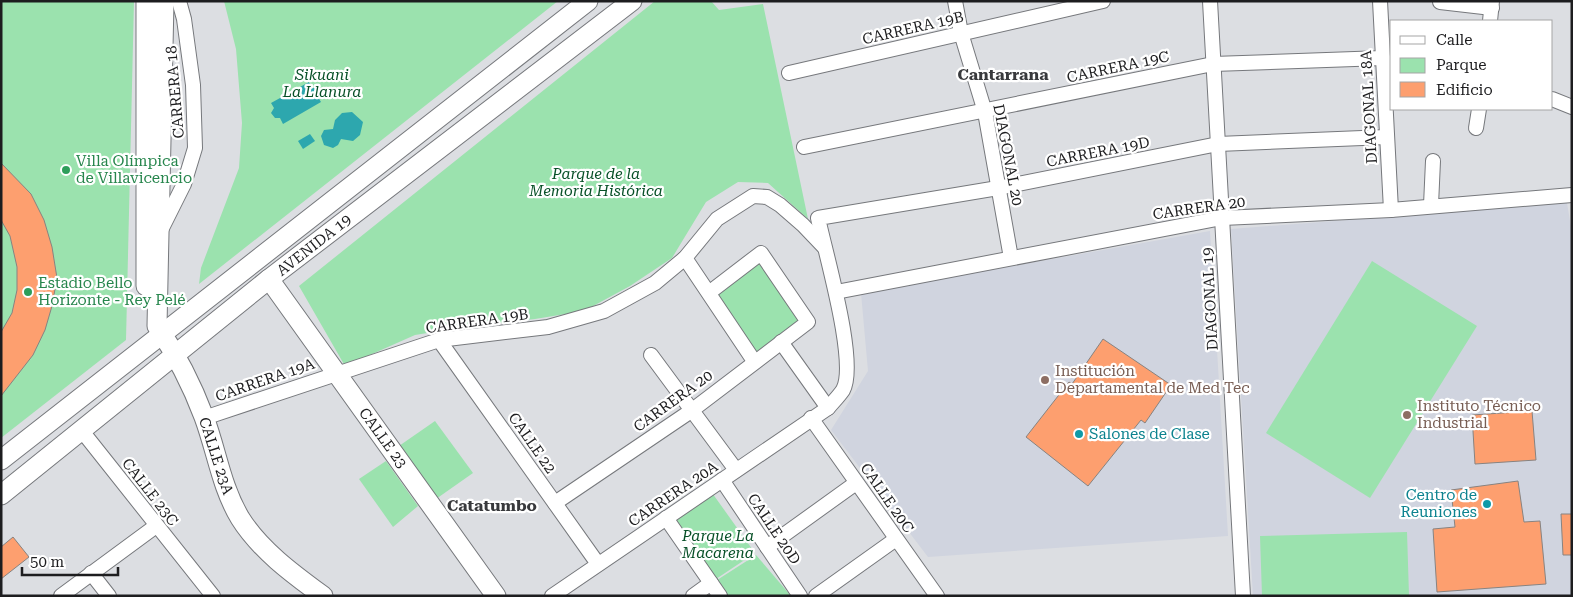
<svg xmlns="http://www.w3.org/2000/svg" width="1573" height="597" font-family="'Roboto Serif',serif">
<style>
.built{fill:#d0d4df}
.green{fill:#9be2ae}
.water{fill:#2da7ae}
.building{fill:#fd9f6f;stroke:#878381}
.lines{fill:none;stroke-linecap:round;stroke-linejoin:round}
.street-casing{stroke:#76787c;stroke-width:16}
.secondary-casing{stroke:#76787c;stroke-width:21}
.street{stroke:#fff;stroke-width:14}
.secondary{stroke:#fff;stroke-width:19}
.leisure-dot{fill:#2e9e5b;stroke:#fff;stroke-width:2}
.education-dot{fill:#8d6e63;stroke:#fff;stroke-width:2}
.culture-dot{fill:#0f9aa8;stroke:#fff;stroke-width:2}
.labels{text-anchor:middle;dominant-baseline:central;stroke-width:4.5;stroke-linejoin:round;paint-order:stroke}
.street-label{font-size:15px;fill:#1d1d1f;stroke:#fff}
.park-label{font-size:15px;font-style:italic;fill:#075027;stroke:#fff}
.leisure-label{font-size:15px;fill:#27864d;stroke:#fff;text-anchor:start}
.education-label{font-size:15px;fill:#785e54;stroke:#fff;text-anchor:start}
.culture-label{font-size:15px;fill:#0d838f;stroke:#fff;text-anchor:start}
.neighbourhood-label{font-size:16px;font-weight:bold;fill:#38393c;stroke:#fff}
</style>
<rect width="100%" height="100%" fill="#dcdee2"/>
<g class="built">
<polygon points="1567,203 1572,233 1572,596 1253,596 1231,229"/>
<polygon points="1210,231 1228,536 928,557 831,430 868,371 861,293"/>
</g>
<g class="green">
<polygon points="1,1 134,1 126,340 1,438"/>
<polygon points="224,1 558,1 199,284 201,268 239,168 242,123 236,49"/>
<polygon points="655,1 711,1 719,10 763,4 808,219 768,183 738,182 706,202 672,258 630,286 584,311 535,319 471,326 415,335 345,366 299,286"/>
<polygon points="762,256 804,321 754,356 716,296"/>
<polygon points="1372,261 1477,326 1370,498 1266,433"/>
<polygon points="435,421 473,473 436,499 399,446"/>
<polygon points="386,461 418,506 393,527 359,479"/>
<polygon points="710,490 755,553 713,581 669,519"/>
<polygon points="1407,532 1409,596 1262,596 1260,536"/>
<polygon points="756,555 791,596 724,596 714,582"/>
</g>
<g class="water">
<polygon points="309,82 312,88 317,88 320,93 318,97 321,102 283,124 280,118 275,118 271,113 274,108 271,103"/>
<polygon points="352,112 363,122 360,135 353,141 341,139 338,145 333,148 324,145 321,136 324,130 333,129 335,120 342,113"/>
<polygon points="310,134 315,141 303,149 298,141"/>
</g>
<g class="building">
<polygon points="1,163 31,194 44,220 52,247 57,278 52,306 45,330 33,355 1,396 1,332 12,313 17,290 17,267 10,236 1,220"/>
<polygon points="1103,339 1171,385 1145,423 1141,420 1088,486 1026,437 1069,382 1072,384"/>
<polygon points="1532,411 1536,460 1475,464 1472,415"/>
<polygon points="1518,481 1524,522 1540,521 1546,584 1437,592 1433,529 1455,527 1451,490"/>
<polygon points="1561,514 1572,514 1572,555 1563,555"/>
<polygon points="13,537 29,557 1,579 1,547"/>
</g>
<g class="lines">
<g class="street-casing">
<g id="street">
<polyline points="955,1 961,33 985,112 1011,258"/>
<polyline points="1210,1 1243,596"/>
<polyline points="1380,1 1391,210"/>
<polyline points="1440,2 1492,8"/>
<polyline points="1490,21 1492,1"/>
<polyline points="789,73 1103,1"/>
<polyline points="1552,99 1572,107"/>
<polyline points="1476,128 1479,109"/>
<polyline points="804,147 1213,64 1383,58"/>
<polyline points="1431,205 1433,161"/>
<polyline points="161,230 184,184 195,148 193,85 184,19 179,1"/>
<polyline points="685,258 754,361"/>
<polyline points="836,292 1222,218 1391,210 1572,195"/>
<polyline points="439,340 598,564"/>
<polyline points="781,342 828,408"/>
<polyline points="651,355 736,470"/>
<polyline points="204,418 439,340 548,327 604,311 655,283 685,258 717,219 753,196 767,197 780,205 803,225 824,247"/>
<polyline points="811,418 937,596"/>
<polyline points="82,431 213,596"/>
<polyline points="722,480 800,596"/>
<polyline points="555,503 691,411 808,322 761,253 710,292"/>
<polyline points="666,518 720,596"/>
<polyline points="767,547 856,483"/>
<polyline points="91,573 109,596"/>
<polyline points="61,596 156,526"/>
<path d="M 552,596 L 828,408 C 833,402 839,396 843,390 C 858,363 825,252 818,218 L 998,188 L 1218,144 L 1387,137"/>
<polyline points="693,596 711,583"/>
<polyline points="816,596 896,539"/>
</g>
</g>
<g class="secondary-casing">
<g id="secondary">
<path d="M 164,1 L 157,326 C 176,354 192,385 204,417 C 217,452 221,486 240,518 C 260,550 293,574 323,596"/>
<polyline points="269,279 496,596"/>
<polyline points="146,286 146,1"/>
<polyline points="1,460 588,1"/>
<polyline points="1,495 269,279 632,1"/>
</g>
</g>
<use href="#street" class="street"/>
<use href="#secondary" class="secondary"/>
</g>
<g class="leisure-dot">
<circle cx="66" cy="170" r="5"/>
<circle cx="28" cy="292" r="5"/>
</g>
<g class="education-dot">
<circle cx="1045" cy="380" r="5"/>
<circle cx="1407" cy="415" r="5"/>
</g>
<g class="culture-dot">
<circle cx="1079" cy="434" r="5"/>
<circle cx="1487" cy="504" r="5"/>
</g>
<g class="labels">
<g class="street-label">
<text transform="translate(913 28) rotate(-13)">CARRERA 19B</text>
<text transform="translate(1118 67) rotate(-12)">CARRERA 19C</text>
<text transform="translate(175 92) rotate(-95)">CARRERA 18</text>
<text transform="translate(1369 107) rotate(-93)">DIAGONAL 18A</text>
<text transform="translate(1098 152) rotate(-11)">CARRERA 19D</text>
<text transform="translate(1008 155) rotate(79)">DIAGONAL 20</text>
<text transform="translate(1199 208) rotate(-8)">CARRERA 20</text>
<text transform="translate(314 245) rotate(-38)">AVENIDA 19</text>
<text transform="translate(1210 299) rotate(-93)">DIAGONAL 19</text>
<text transform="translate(477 321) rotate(-8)">CARRERA 19B</text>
<text transform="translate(265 380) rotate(-19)">CARRERA 19A</text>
<text transform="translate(673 401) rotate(-36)">CARRERA 20</text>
<text transform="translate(383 438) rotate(54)">CALLE 23</text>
<text transform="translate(532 443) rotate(55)">CALLE 22</text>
<text transform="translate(216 456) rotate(72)">CALLE 23A</text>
<text transform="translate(150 492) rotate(52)">CALLE 23C</text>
<text transform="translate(673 494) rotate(-34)">CARRERA 20A</text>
<text transform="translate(887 498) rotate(55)">CALLE 20C</text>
<text transform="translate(774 529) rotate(56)">CALLE 20D</text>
</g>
<g class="park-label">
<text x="322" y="75">Sikuani<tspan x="322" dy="17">La Llanura</tspan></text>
<text x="596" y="174">Parque de la<tspan x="596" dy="17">Memoria Histórica</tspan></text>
<text x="718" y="536">Parque La<tspan x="718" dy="17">Macarena</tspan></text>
</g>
<g class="leisure-label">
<text x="76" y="161">Villa Olímpica<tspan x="76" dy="17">de Villavicencio</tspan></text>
<text x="38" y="283">Estadio Bello<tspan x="38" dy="17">Horizonte - Rey Pelé</tspan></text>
</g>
<g class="education-label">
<text x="1055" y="371">Institución<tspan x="1055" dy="17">Departamental de Med Tec</tspan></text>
<text x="1417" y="406">Instituto Técnico<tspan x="1417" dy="17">Industrial</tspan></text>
</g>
<g class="culture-label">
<text x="1089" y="434">Salones de Clase</text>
<text x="1477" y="495" text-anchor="end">Centro de<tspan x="1477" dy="17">Reuniones</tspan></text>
</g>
<g class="neighbourhood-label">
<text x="1003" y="74">Cantarrana</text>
<text x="492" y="505">Catatumbo</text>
</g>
</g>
<rect width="1573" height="597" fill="none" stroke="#1d1d1f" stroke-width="5"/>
<rect x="1390" y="20" width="162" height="90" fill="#ffffff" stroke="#a5a5a5"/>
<rect x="1400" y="36" width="25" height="8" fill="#ffffff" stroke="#a5a5a5"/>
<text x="1436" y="45" font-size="15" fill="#1d1d1f">Calle</text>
<rect x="1400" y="58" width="25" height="15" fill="#9be2ae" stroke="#a5a5a5"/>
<text x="1436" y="70" font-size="15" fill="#1d1d1f">Parque</text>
<rect x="1400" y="82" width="25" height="15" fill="#fd9f6f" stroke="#a5a5a5"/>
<text x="1436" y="95" font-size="15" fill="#1d1d1f">Edificio</text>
<path d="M22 567v8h96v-8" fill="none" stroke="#1d1d1f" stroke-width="2.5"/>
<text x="30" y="567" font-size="15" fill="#1d1d1f" stroke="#ffffff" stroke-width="4" paint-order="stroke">50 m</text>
</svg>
